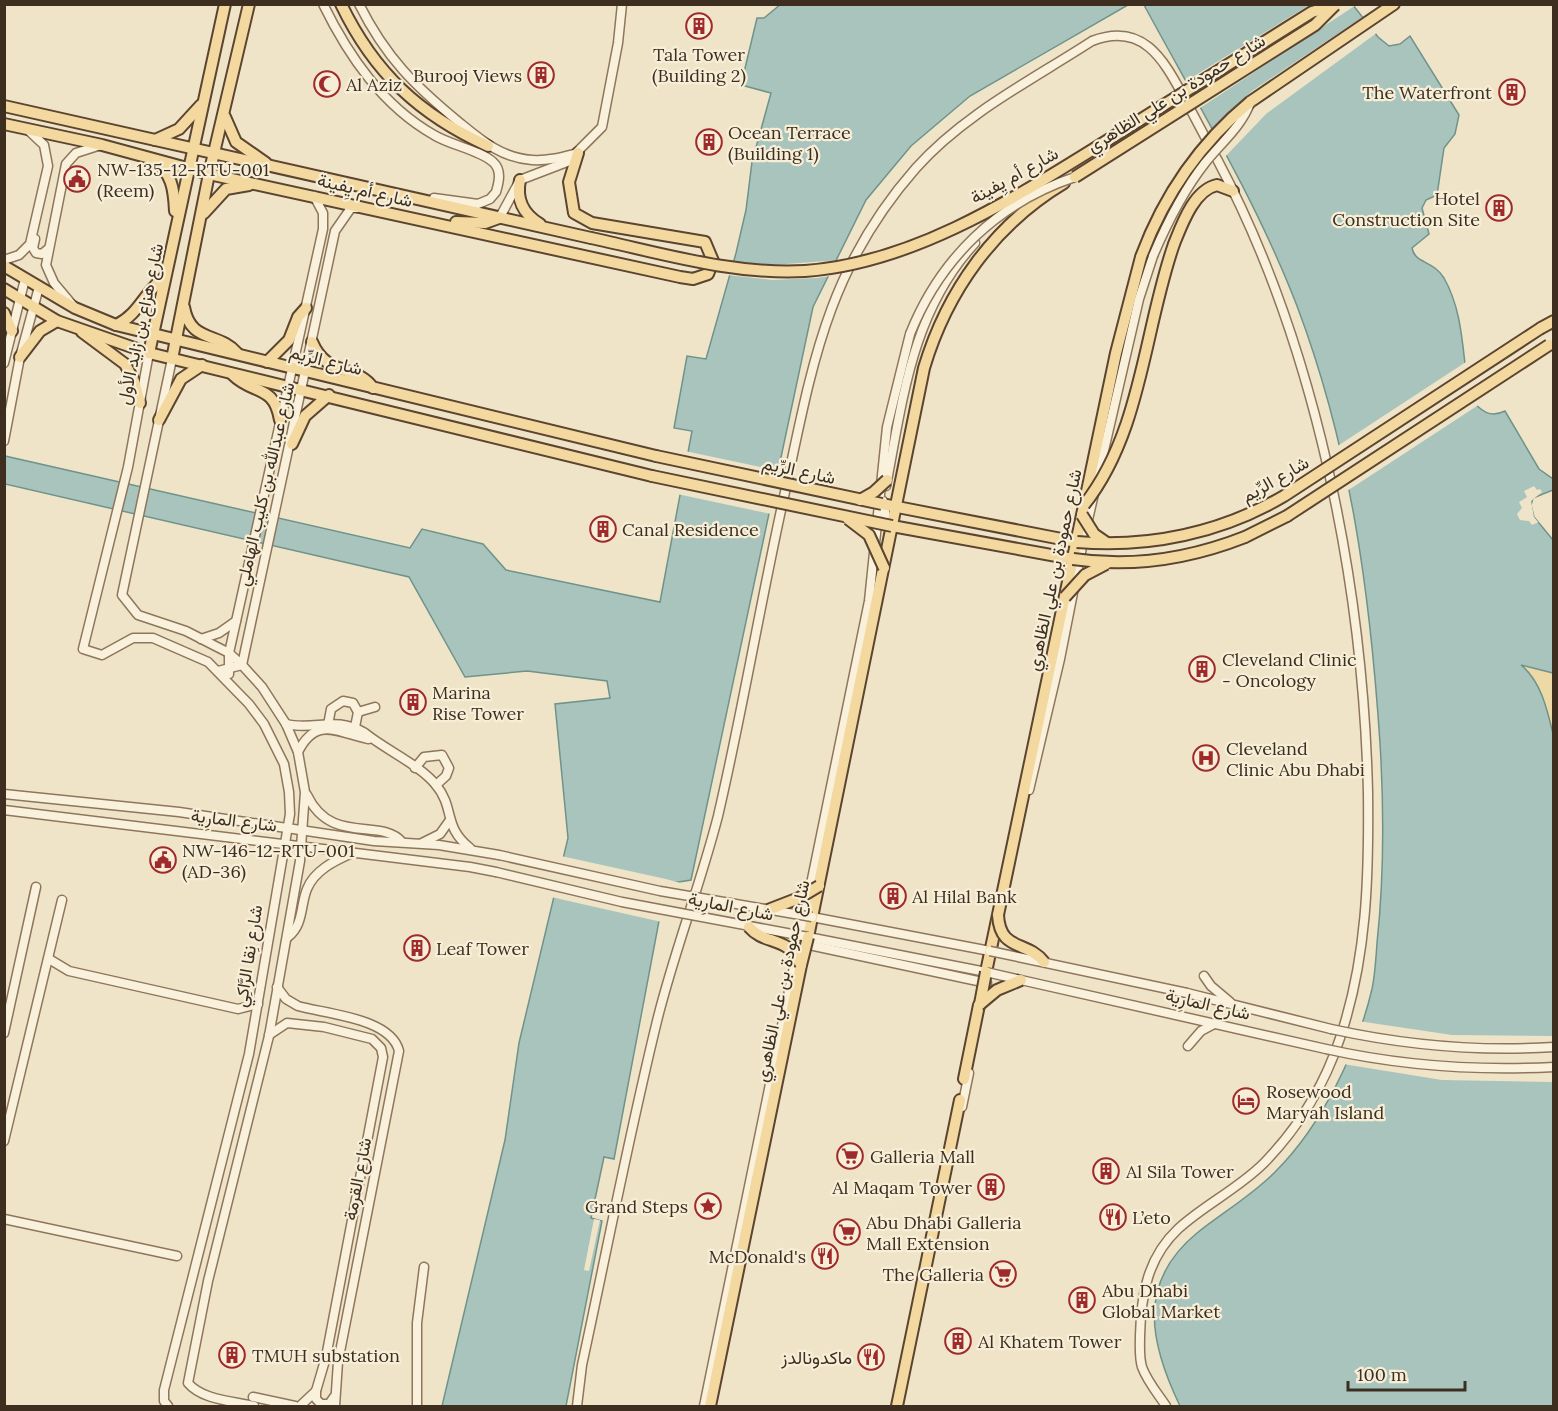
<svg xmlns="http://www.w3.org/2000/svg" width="1558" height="1411" font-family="Lora,Vazirmatn,serif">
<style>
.sand{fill:#ecd9a5}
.water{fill:#a9c4bc;stroke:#6f938a;stroke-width:1.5}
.pier{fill:#f0e4c8}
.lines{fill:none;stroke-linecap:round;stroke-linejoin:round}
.minor-casing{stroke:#8d765c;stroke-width:11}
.major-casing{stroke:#5b4430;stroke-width:14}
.minor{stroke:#faf1dc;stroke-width:8}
.major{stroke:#f3d9a0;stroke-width:10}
.minor-bridge-casing{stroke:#8d765c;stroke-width:11;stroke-linecap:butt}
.major-bridge-casing{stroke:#5b4430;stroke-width:14;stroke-linecap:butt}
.minor-bridge{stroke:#faf1dc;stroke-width:8}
.major-bridge{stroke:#f3d9a0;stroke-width:10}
.labels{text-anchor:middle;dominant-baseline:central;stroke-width:4.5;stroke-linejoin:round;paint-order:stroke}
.poi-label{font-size:18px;fill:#3d2e20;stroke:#f7eed8;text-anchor:start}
.street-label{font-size:18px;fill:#3d2e20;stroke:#f7eed8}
</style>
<rect width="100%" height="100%" fill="#f0e4c8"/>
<path class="sand" d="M 1520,664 L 1553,673 L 1553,738 C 1547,712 1541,682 1520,664 Z"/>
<g class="water">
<polygon points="781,4 1128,5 970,96 911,146 866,200 813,307 691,880 666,884 614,1159 604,1157 591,1218 602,1221 566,1406 442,1406 505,1140 519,1043 568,838 555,704 610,698 607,681 527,671 465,677 409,577 5,484 5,456 410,548 422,529 483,544 506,570 660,602 692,431 674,428 687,356 706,359 736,253 746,210 752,162 771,93 741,85 757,18 764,18"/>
<path d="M 1144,5 L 1353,5 L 1378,37 L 1389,46 L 1400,44 L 1410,36 L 1459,115 L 1455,134 L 1444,148 L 1437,195 L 1426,200 L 1422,208 L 1429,234 L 1412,248 C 1415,264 1433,260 1444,278 C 1465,315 1462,359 1470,399 C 1481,410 1489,419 1505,411 L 1539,469 L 1553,479 L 1553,490 L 1533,498 L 1531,505 L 1534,517 L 1553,540 L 1553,673 L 1521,665 C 1542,682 1548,713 1554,738 L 1553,1406 L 1180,1406 C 1150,1344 1136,1283 1197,1233 C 1223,1212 1253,1195 1276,1171 C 1322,1125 1357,1052 1372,989 C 1375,975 1376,958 1377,943 C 1384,878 1384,809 1380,743 C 1370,593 1351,449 1297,306 C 1257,202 1197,103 1144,5 Z"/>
</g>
<g class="pier">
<polygon points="1356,4 1356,5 1197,110 1183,83 1309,5"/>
<polygon points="1364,16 1378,32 1266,114 1223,159 1209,132 1224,116 1252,91"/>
<polygon points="839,260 831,276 817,278 773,280 727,275 731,261 773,265"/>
<polygon points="1469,360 1473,398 1480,404 1347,491 1336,447"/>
<polygon points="685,451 780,471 771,514 677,494"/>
<polygon points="1534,486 1537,490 1540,489 1542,492 1531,501 1534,517 1538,522 1541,521 1532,525 1529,521 1520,520 1517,514 1522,508 1519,502 1527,497 1524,491"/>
<polygon points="561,856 666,879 684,884 669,887 662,922 635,916 551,897"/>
<polygon points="1358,1021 1452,1035 1553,1036 1553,1082 1442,1080 1343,1064"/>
<polygon points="594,1219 600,1220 589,1271 584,1270"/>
</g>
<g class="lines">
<g class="minor-casing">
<g id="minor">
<path d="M 323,4 C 349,57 383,106 434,135 C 450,145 480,150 493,162 C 502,170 499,182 496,192 L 490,199 L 478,204 L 434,198"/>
<path d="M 359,4 C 386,58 415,86 460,123 C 482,141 502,158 532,160 C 548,161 562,157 578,153"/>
<polyline points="500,217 520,180 567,162 602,127 618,43 622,4"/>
<polyline points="35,239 33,248 36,253 42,254 48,249"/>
<polyline points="4,260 19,255 30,244 48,166 44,145 28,130"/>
<polyline points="75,308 54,283 46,265 66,164 76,153 101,145"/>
<polyline points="149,353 128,467 83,649 102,655 133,638 153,638 208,662 249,704 264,724 284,764 289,792 290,814 249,1054 164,1390 164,1401 168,1406"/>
<path d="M 172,359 L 122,595 L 138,615 L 186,631 L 229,653 L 242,665 L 262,687 L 286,724 L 298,752 L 305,792 L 300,861 L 269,1036 L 208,1281 L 188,1383 C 202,1400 233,1401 254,1406"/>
<polyline points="4,363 25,279"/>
<polyline points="4,441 20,357 39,287"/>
<path d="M 886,486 C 903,398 912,311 975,243"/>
<polyline points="883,501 886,516 892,526"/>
<polyline points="201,639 219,633 236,621"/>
<polyline points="218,671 242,665 335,231 351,208 358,208"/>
<polyline points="229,674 229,653 323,229 323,213 314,196"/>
<polyline points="358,712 375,707"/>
<path d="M 286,724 C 315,731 335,715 365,733 C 386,750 420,765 436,785 C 455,808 443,827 470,848"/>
<polyline points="328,725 331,709 343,701 353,703 358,712 355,727"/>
<path d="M 298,752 C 316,716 337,732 368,739"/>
<polyline points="415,768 424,757 442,755 449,768 446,776 436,785"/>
<polyline points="1029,790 1060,659 1084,537 1139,299 1153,256"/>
<polyline points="4,794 179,812 374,841 439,845 499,855"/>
<path d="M 307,795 C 331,846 381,817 402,842"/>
<polyline points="4,810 470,867 496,872"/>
<polyline points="422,843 440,834 450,820"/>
<polyline points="812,917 990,951"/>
<path d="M 288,937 C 304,924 300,906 307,889 C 314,871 334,861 350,854"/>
<polyline points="808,937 986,972"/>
<polyline points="800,943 987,983"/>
<polyline points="49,959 69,971 238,1009 258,1004"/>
<polyline points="1204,976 1211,986 1230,1002"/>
<polyline points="1021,980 1326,1049"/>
<path d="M 277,987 L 286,999 L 298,1006 C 326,1014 391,1018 399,1051 L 338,1362 L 335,1406"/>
<polyline points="1187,993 1331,1029"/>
<polyline points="4,1033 36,887"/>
<polyline points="269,1035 287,1023 324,1027 372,1039 381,1048 383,1057 326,1357 316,1391 300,1406"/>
<polyline points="1188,1046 1201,1031 1216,1023"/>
<polyline points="962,1107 969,1073"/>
<polyline points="4,1141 62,900"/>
<polyline points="4,1219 177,1256"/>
<polyline points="316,1391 316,1399 321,1404 329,1404 334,1397"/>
<polyline points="253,1397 295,1406"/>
<polyline points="417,1406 417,1323 424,1267"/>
<path d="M 577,1406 L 582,1365 C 607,1250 629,1135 657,1021 C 674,952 700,886 718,816 C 743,709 761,599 785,492 C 812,366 827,269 916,168 C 964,114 1032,80 1092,41 C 1144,21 1164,61 1185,99 C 1196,120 1207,141 1218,161 C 1316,346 1363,584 1368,792 C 1369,876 1367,958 1340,1038 C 1325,1084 1298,1128 1264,1163 C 1238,1189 1204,1205 1178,1229 C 1147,1258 1141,1296 1140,1336 C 1140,1346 1139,1357 1142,1367 C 1147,1381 1158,1394 1166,1406"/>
<polyline points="704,1406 869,601 887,427 910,334"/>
</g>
</g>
<g class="major-casing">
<g id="major">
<path d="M 341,4 C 374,73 420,115 488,146"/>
<polyline points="1250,102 1394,4"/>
<polyline points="4,106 591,238"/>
<polyline points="225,117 236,142 266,163"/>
<polyline points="4,124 102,145 209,174 680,277 693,279 708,274 713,261 705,242 592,223 574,213 569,182 578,153"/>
<polyline points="155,140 179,129 201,105"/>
<path d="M 152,160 C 172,172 174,189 175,211"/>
<path d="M 520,180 C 516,199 523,214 540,224"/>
<polyline points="204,213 226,189 249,185"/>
<polyline points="456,222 485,223 499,218"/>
<path d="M 1174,244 C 1182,224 1194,190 1217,185 L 1233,191"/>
<polyline points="4,266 75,308 116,325 656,456"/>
<polyline points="4,289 57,321 149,353 652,476"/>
<path d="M 184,307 C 190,343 219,332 237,353"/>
<polyline points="4,313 12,331"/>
<path d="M 116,325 C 140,314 145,290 165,277"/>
<polyline points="1541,328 1554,321"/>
<polyline points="82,332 125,364 134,381 140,403"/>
<path d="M 312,342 C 327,378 357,364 373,388"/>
<polyline points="149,353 225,4"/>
<polyline points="20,357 40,331 57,321"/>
<polyline points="172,359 209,174 249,4"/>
<polyline points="267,362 289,340 298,317 306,308"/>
<path d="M 233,375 C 253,395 274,384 280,420"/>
<polyline points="159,420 181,379 202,365"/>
<polyline points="292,444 305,416 329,395"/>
<polyline points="882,504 1077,542"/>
<polyline points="892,526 1073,559"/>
<polyline points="1245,537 1287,516"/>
<path d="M 808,937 L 924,368 C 947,291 994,225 1064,183"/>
<polyline points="986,972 1116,353 1141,257"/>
<polyline points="964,1079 979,1005"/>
<polyline points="710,1406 801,965"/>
<polyline points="897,1406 960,1100"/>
</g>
</g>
<use href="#minor" class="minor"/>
<use href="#major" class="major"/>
<g class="minor-bridge-casing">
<g id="minor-bridge">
<path d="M 1153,256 C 1167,223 1183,191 1205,163 C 1220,144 1242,126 1250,103"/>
<path d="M 910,334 C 940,259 997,203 1075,177"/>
<polyline points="499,855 660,891 812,917"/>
<polyline points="496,872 622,902 808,937"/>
<polyline points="990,951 1187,993"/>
<polyline points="986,972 1021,980"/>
<path d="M 1331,1029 C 1404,1045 1478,1052 1554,1047"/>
<path d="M 1326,1049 C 1402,1066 1476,1071 1554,1067"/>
</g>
</g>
<g class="major-bridge-casing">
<g id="major-bridge">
<polyline points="1075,177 1315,25 1335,5"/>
<path d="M 591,238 C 661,253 732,275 805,271 C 918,263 1022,193 1116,135 C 1182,94 1247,53 1312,12 L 1335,5"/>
<path d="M 1141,257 C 1164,195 1199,144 1250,102"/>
<polyline points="656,456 882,504"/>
<polyline points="652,476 892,526"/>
<polyline points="860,500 874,492 887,480"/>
<path d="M 1084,505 C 1142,432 1144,329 1174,244"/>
<polyline points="1082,515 1094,534 1107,543"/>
<polyline points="1287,516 1549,345"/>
<polyline points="848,519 869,535 884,568"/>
<path d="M 1077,542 C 1149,548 1221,533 1284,496 L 1541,328"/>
<path d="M 1073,559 C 1133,568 1189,559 1245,537"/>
<polyline points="1065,597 1085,575 1106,564"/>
<polyline points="768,910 799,898 819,886"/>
<path d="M 998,915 C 1000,952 1027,940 1044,962"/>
<path d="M 749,927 C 765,946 788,935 801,965"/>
<polyline points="801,965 808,937"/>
<polyline points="980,1004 986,972"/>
<polyline points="979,1005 997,990 1021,980"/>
</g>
</g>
<use href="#minor-bridge" class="minor-bridge"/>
<use href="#major-bridge" class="major-bridge"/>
</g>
<defs>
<g id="building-ring" transform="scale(1.35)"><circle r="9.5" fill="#f7eed8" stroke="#9e2a2b" stroke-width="1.5"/><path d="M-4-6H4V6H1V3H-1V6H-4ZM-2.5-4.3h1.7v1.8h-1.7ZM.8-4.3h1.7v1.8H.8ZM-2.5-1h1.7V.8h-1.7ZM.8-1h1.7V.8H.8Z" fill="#9e2a2b"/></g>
<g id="mosque-ring" transform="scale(1.35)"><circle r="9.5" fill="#f7eed8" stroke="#9e2a2b" stroke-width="1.5"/><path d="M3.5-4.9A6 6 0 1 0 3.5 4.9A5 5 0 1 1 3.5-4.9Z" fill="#9e2a2b"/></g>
<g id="civic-ring" transform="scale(1.35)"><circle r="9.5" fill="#f7eed8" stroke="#9e2a2b" stroke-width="1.5"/><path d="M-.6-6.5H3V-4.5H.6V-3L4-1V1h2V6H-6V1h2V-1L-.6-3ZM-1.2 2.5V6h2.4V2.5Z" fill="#9e2a2b"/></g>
<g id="hospital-ring" transform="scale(1.35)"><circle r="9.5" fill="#f7eed8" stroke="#9e2a2b" stroke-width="1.5"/><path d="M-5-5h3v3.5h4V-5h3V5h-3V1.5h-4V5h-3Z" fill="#9e2a2b"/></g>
<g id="hotel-ring" transform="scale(1.35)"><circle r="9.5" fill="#f7eed8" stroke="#9e2a2b" stroke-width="1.5"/><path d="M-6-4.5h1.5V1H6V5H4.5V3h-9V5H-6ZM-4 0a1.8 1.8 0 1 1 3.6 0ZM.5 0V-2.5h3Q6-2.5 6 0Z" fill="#9e2a2b"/></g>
<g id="supermarket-ring" transform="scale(1.35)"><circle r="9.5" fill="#f7eed8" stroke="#9e2a2b" stroke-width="1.5"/><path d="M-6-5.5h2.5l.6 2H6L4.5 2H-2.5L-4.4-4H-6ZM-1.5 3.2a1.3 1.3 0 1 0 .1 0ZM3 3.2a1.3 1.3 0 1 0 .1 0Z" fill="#9e2a2b"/></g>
<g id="sight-ring" transform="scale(1.35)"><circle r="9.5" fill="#f7eed8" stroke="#9e2a2b" stroke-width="1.5"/><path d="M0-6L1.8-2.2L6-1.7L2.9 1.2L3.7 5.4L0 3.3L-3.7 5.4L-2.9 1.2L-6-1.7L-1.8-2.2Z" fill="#9e2a2b"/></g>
<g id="restaurant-ring" transform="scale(1.35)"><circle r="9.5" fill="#f7eed8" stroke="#9e2a2b" stroke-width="1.5"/><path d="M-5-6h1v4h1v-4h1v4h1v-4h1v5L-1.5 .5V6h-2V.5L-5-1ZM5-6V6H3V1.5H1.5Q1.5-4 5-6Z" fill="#9e2a2b"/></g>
</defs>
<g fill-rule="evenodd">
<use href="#building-ring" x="699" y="26"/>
<use href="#building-ring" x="541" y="75"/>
<use href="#mosque-ring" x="327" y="84"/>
<use href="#building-ring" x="1512" y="92"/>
<use href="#building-ring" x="709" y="142"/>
<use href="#civic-ring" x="77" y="179"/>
<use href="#building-ring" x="1499" y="208"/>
<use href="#building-ring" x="603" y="529"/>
<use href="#building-ring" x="1202" y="669"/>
<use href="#building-ring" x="413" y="702"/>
<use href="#hospital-ring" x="1206" y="758"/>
<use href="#civic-ring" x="163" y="860"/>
<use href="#building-ring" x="893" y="896"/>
<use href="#building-ring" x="417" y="948"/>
<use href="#hotel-ring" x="1246" y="1101"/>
<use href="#supermarket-ring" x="850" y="1156"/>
<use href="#building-ring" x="1106" y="1171"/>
<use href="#building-ring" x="991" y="1187"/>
<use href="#sight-ring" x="708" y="1206"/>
<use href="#restaurant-ring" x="1113" y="1217"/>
<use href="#supermarket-ring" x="847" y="1232"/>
<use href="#restaurant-ring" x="825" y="1256"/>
<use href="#supermarket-ring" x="1003" y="1274"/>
<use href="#building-ring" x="1082" y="1300"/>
<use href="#building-ring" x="958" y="1341"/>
<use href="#building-ring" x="232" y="1355"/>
<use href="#restaurant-ring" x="871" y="1357"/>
</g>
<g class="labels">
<g class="poi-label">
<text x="699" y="54" text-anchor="middle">Tala Tower<tspan x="699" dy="21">(Building 2)</tspan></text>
<text x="522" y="75" text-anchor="end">Burooj Views</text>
<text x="346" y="84">Al Aziz</text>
<text x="1492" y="92" text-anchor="end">The Waterfront</text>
<text x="728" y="132">Ocean Terrace<tspan x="728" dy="21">(Building 1)</tspan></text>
<text x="97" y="169">NW-135-12-RTU-001<tspan x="97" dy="21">(Reem)</tspan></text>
<text x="1480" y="198" text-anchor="end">Hotel<tspan x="1480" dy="21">Construction Site</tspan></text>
<text x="622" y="529">Canal Residence</text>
<text x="1222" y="659">Cleveland Clinic<tspan x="1222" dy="21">- Oncology</tspan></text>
<text x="432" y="692">Marina<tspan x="432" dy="21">Rise Tower</tspan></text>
<text x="1226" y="748">Cleveland<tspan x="1226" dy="21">Clinic Abu Dhabi</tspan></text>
<text x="182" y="850">NW-146-12-RTU-001<tspan x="182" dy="21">(AD-36)</tspan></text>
<text x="912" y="896">Al Hilal Bank</text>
<text x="436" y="948">Leaf Tower</text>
<text x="1266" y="1091">Rosewood<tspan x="1266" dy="21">Maryah Island</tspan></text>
<text x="870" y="1156">Galleria Mall</text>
<text x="1126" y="1171">Al Sila Tower</text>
<text x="972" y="1187" text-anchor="end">Al Maqam Tower</text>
<text x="688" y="1206" text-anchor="end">Grand Steps</text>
<text x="1132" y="1217">L’eto</text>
<text x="866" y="1222">Abu Dhabi Galleria<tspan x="866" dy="21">Mall Extension</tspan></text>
<text x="806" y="1256" text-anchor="end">McDonald's</text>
<text x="984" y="1274" text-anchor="end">The Galleria</text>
<text x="1102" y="1290">Abu Dhabi<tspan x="1102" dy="21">Global Market</tspan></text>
<text x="978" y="1341">Al Khatem Tower</text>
<text x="252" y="1355">TMUH substation</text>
<text x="852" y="1357" text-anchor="end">ماكدونالدز</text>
</g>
<g class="street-label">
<text transform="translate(1176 93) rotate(-32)">شارع حمودة بن علي الظاهري</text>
<text transform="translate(1014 175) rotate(-29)">شارع أم يِفينة</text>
<text transform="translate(365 190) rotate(13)">شارع أم يِفينة</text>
<text transform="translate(140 324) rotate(-78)">شارع هزاع بن زايد الأول</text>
<text transform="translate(326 360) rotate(14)">شارع الرِّيم</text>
<text transform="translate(799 470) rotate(12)">شارع الرِّيم</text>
<text transform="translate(1275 479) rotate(-30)">شارع الرِّيم</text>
<text transform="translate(265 484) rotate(-77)">شارع عبدالله بن كليب الهاملي</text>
<text transform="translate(1054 570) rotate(-78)">شارع حمودة بن علي الظاهري</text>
<text transform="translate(234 820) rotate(7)">شارع المارِية</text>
<text transform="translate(731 906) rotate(11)">شارع المارِية</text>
<text transform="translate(248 956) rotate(-81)">شارع نِقا الرَّاكِي</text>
<text transform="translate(782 981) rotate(-78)">شارع حمودة بن علي الظاهري</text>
<text transform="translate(1208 1004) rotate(13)">شارع المارِية</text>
<text transform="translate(357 1179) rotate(-79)">شارع القرمة</text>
</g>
</g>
<rect width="1558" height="1411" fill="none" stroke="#3d2e20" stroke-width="12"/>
<path d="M1348 1381v9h117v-9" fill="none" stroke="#3d2e20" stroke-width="3"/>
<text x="1357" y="1381" font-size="18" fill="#3d2e20" stroke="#f7eed8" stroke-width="4.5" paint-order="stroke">100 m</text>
</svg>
